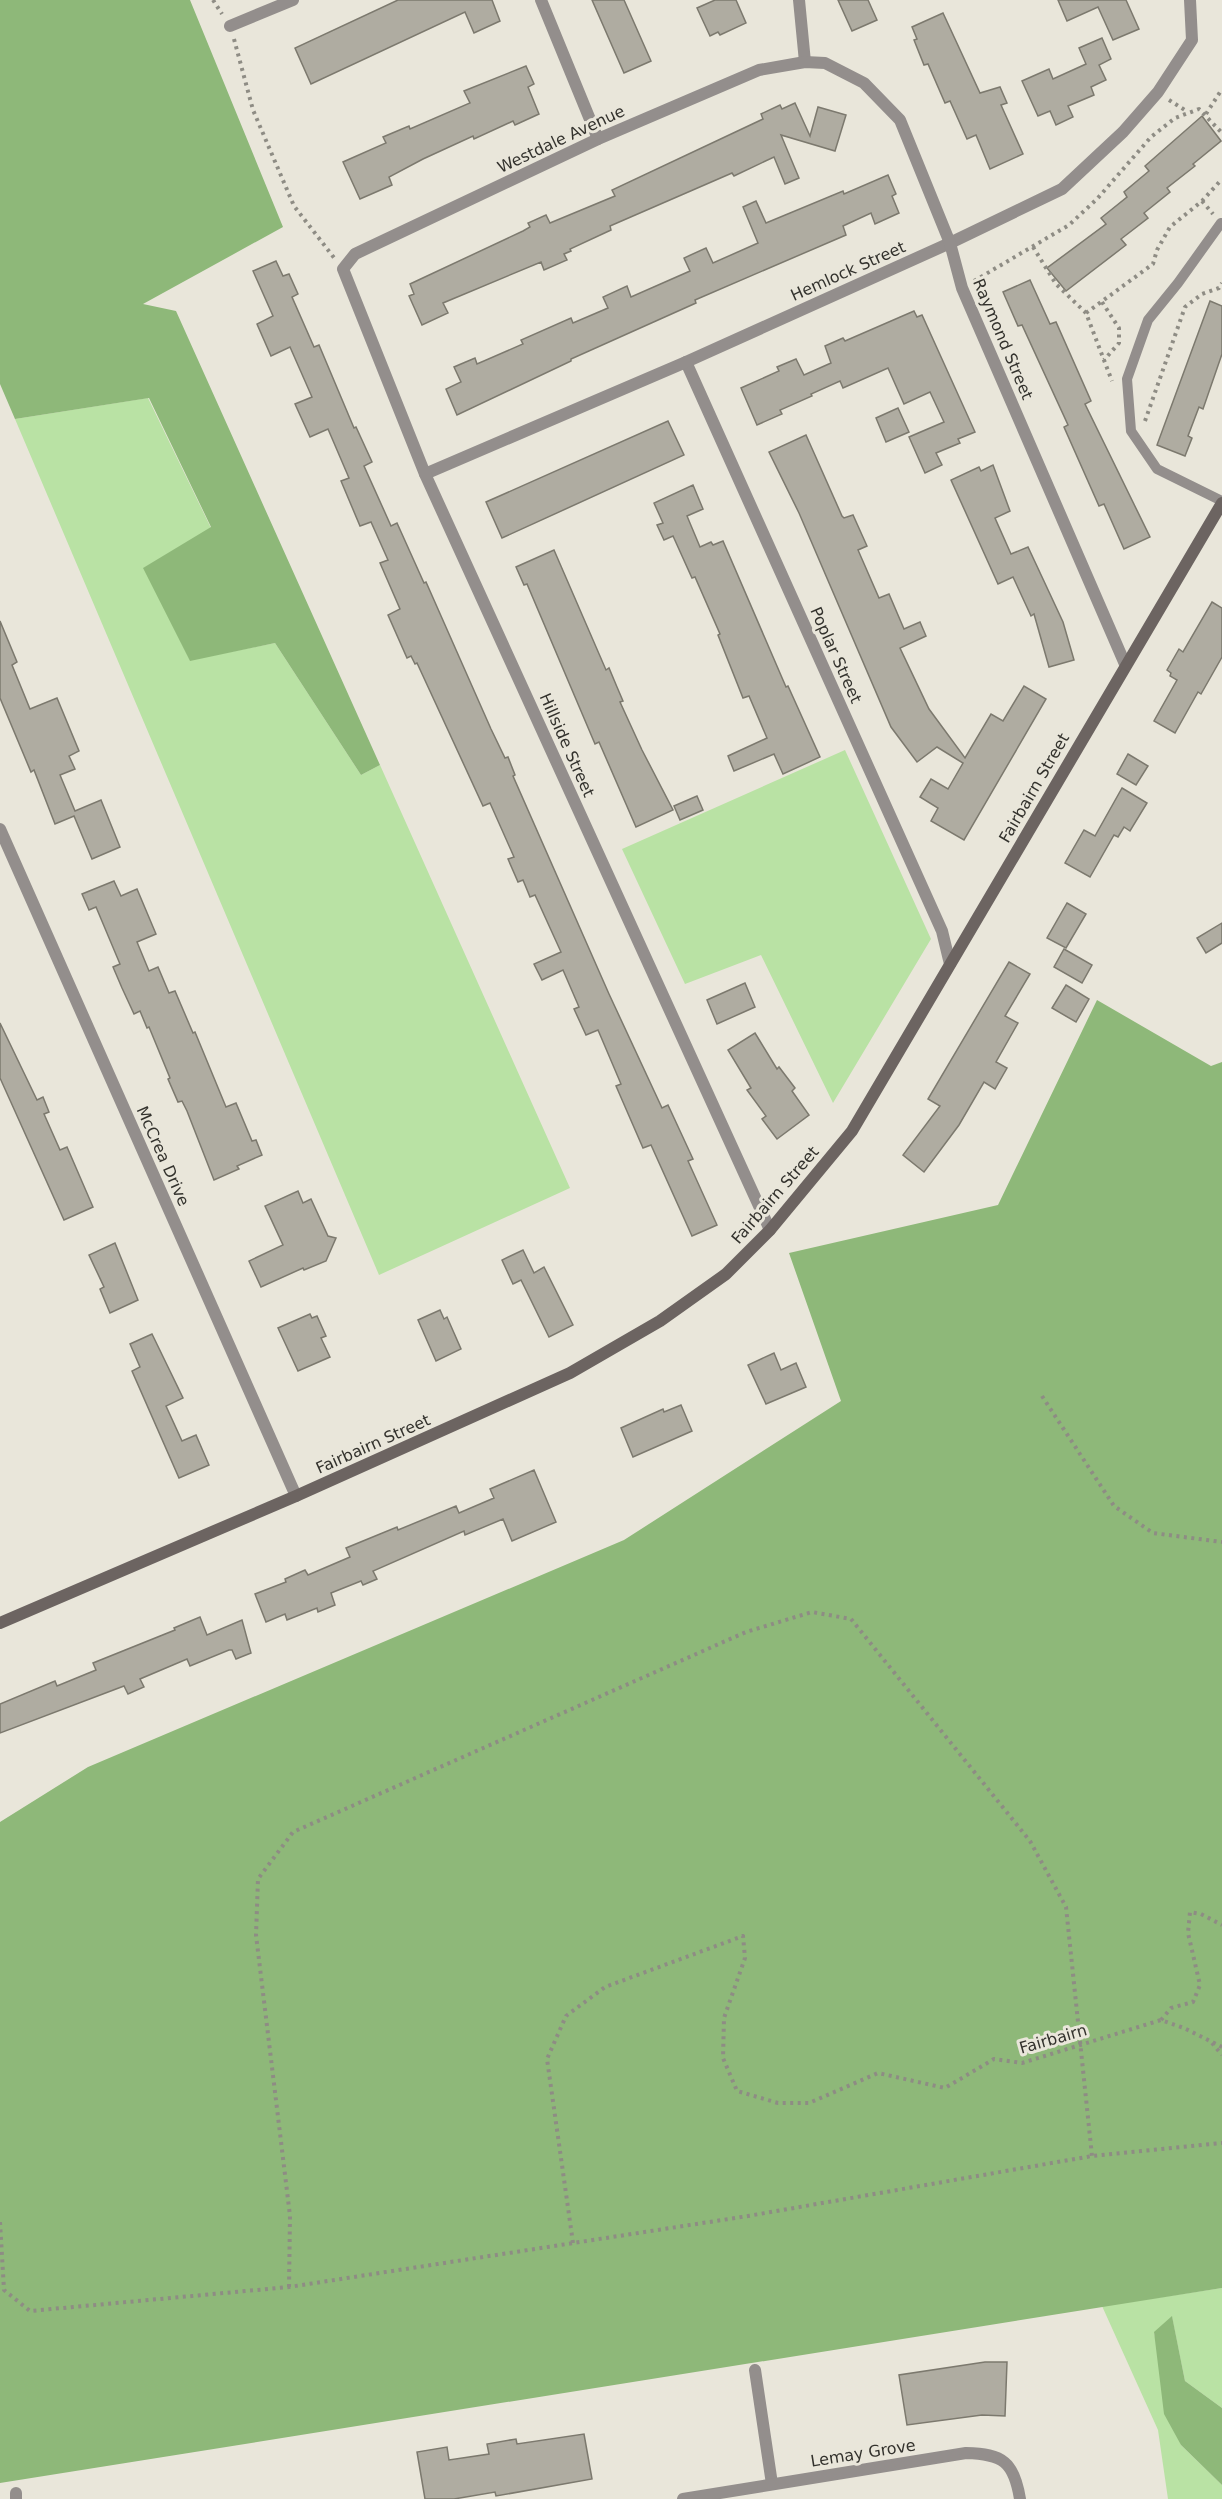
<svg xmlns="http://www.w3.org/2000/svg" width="1222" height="2499" font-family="'DejaVu Sans',sans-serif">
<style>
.green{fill:#b9e2a4}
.forest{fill:#8eb879}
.building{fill:#afaca1;stroke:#7c796e;stroke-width:1.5}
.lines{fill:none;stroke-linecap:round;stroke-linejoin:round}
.path{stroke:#8e8c84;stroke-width:4;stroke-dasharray:3 4.5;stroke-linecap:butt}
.service{stroke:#938e8c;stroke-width:10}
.minor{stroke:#938e8c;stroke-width:12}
.secondary{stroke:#6c6461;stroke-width:12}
.labels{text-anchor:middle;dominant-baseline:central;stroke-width:6;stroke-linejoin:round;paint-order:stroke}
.street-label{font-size:16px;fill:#33322d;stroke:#e9e6da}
</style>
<rect width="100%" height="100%" fill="#e9e6da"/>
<g class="green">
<polygon points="148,398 211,528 144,568 190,660 275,643 361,775 380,765 570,1188 379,1275 15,419"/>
<polygon points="845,750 931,939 833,1103 761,955 685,984 622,849"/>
<polygon points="1222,2288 1222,2408 1185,2381 1172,2317 1154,2333 1181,2445 1222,2485 1222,2499 1168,2499 1158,2430 1102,2306"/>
</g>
<g class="forest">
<polygon points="0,0 190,0 283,227 143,304 176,311 380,765 361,775 275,643 190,661 143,568 211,527 149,398 15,419 0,384"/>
<polygon points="1097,1000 1211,1066 1222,1062 1222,2288 0,2483 0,1822 88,1767 624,1540 841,1401 789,1253 998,1205"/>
<polygon points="1172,2316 1185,2381 1222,2408 1222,2485 1181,2445 1164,2414 1154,2332"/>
</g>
<g class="building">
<polygon points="398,0 492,0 500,21 474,33 465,12 311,84 295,48"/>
<polygon points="592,0 624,0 651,61 624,73"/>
<polygon points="715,0 736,0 746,23 720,35 718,32 710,36 697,8"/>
<polygon points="838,0 868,0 877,20 852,31"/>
<polygon points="1058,0 1126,0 1139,29 1113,40 1098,7 1067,21"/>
<polygon points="943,13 980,93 1000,87 1007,103 1001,105 1023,154 990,169 976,135 967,139 950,101 945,103 928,64 924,65 914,40 917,39 912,27"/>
<polygon points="1102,38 1111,59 1099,65 1106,80 1091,87 1094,95 1068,106 1073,117 1056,125 1050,111 1038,116 1022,81 1049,69 1053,79 1086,64 1079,48"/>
<polygon points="526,66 534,84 528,87 539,114 515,125 513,121 474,139 473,136 423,159 389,177 392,185 360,199 343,162 386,143 383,137 409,126 410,129 470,103 464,91"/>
<polygon points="795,103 810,136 818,107 846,115 835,151 781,135 799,178 785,184 774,157 734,176 732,173 610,226 611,230 570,249 571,251 564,254 567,260 544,270 541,262 443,303 448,313 422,325 409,296 414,294 410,284 523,231 530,227 528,223 546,215 550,223 615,196 612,190 763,119 761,114 780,105 782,109"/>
<polygon points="1202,116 1221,141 1193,164 1195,166 1167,188 1170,192 1144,213 1148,218 1121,239 1126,245 1066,291 1047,268 1106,224 1101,218 1127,197 1124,192 1149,171 1145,166"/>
<polygon points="888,175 896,194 892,196 899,213 875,224 871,213 843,226 846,235 695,300 696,303 571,359 571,361 457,415 446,389 461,382 454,367 475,358 477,364 523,344 521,340 571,318 573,323 608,308 603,297 627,286 631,297 690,271 684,258 706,248 713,263 758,243 743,207 756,201 766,223 843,191 844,194"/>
<polygon points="276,261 283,276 289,274 298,294 292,297 314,347 319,345 354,428 356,427 372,462 364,466 391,526 397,523 424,583 426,582 491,729 505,758 508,757 515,775 513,776 609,994 662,1108 668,1105 693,1159 688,1161 717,1225 692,1236 651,1145 643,1148 616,1086 621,1084 598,1030 586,1035 574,1009 579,1007 563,970 542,980 534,964 561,952 535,895 530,897 523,880 518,882 508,859 514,857 490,803 483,806 417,663 415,664 411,656 407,658 388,615 400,609 380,563 388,560 371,522 360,526 341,481 349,478 328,429 310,437 295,404 312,397 290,347 271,356 257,324 273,316 253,271"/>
<polygon points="1030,280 1050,324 1056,322 1091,401 1085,404 1150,537 1124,549 1104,504 1099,506 1064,427 1068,425 1022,325 1018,326 1003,292"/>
<polygon points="1210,301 1222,306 1222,354 1203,409 1199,407 1188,436 1192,438 1185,456 1157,445"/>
<polygon points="914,311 917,317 922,315 975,432 958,439 960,443 936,453 942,465 925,473 909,437 944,422 930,392 904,404 888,368 843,388 840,381 811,394 812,396 780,410 782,414 757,425 741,388 779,371 777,367 796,359 804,375 831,363 825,346 843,338 845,341"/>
<polygon points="898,408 909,432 886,442 876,418"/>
<polygon points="668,421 684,455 502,538 486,502"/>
<polygon points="806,435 842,516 844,518 853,515 867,546 858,550 879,598 889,594 904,629 920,622 926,636 900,648 929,709 965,758 991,714 1003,721 1024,686 1046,699 964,840 931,821 938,808 920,797 931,779 948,789 963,763 937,747 917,762 891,727 799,513 769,452"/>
<polygon points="993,465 1010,511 995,518 1011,554 1028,547 1063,622 1074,660 1049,667 1034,614 1031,616 1013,577 998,584 951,480 979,467 981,471"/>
<polygon points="693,485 703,509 687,516 700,547 711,542 713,545 723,541 786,687 788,686 820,757 783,774 774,754 734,771 728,756 767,738 749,696 743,698 718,635 720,634 695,577 692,578 673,536 664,540 657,525 663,523 654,503"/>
<polygon points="554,550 606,670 609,668 617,687 623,701 620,702 642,750 673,810 636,827 599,742 595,744 527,584 524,585 516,567"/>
<polygon points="1212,602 1222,608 1222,657 1201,694 1198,692 1175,733 1154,721 1177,680 1170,676 1171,673 1167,670 1179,649 1183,652"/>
<polygon points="0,621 17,662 12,665 30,709 57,698 79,751 69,756 75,769 60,775 75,811 101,800 120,847 92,859 74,816 55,824 34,770 31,772 0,698"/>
<polygon points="1128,754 1148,766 1136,785 1117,774"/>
<polygon points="1122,788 1147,803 1130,831 1124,827 1118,837 1114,835 1090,877 1065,863 1084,830 1095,836"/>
<polygon points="697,796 703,810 680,820 674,806"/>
<polygon points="114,881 121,896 137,889 156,934 137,942 149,971 158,967 169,993 175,991 193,1033 195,1032 226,1107 236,1103 252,1141 256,1140 262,1155 237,1166 239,1169 214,1180 187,1111 182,1101 178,1102 168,1079 170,1078 149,1027 147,1028 140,1011 134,1014 122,988 113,967 120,964 96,907 89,910 82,894"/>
<polygon points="1067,903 1086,914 1066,948 1047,938"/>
<polygon points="1222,923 1222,943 1206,953 1197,938"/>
<polygon points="1064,949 1092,965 1082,983 1054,967"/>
<polygon points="1009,962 1030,974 1005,1016 1018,1023 996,1062 1007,1068 995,1089 984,1082 959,1125 924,1172 903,1155 940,1106 928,1099"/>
<polygon points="745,983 755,1007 717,1024 707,1000"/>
<polygon points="1066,985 1089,999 1076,1022 1052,1008"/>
<polygon points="0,1023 37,1100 43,1097 49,1112 44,1114 60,1150 67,1147 93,1207 64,1220 0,1078"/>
<polygon points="755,1033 777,1069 779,1067 795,1088 792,1091 809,1115 777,1139 762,1119 766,1116 747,1090 751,1088 728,1050"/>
<polygon points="298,1191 303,1203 311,1199 328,1236 336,1238 326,1261 304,1270 303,1268 261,1287 249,1261 283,1245 265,1206"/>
<polygon points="115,1243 138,1300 110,1313 100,1289 104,1287 89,1255"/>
<polygon points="523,1250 534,1273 544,1267 573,1325 549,1337 521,1280 513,1284 502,1260"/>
<polygon points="440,1310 444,1319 447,1317 461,1349 436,1361 418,1320"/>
<polygon points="310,1314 312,1318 317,1316 326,1336 321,1338 330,1357 298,1371 278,1328"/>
<polygon points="152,1334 183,1398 166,1406 182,1441 196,1435 209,1465 179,1478 132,1371 140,1367 130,1344"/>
<polygon points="774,1353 781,1370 796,1363 806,1387 766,1404 748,1365"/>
<polygon points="681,1405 692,1431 633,1457 621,1428 663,1409 664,1412"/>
<polygon points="534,1470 556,1522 512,1541 503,1519 465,1535 464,1531 373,1571 377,1579 363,1585 361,1581 331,1593 335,1605 318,1612 317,1608 287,1620 285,1614 266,1622 255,1594 286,1582 285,1579 305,1570 308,1575 350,1557 346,1548 397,1527 398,1530 456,1506 459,1513 494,1498 490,1489"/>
<polygon points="200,1617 207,1635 242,1620 251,1653 236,1659 232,1650 229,1650 190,1666 187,1659 140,1679 144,1687 128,1694 124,1686 0,1733 0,1704 55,1681 57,1686 96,1670 93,1663 175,1630 174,1628"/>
<polygon points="985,2362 1007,2362 1005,2416 982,2415 907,2425 899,2375"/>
<polygon points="584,2434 592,2479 496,2496 495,2492 454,2499 425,2499 417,2452 447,2447 449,2460 489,2454 487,2444 516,2439 517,2444"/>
</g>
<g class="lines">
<g class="path">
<polyline points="213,0 222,14"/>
<polyline points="234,39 253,110 294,206 335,259"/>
<polyline points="1169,100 1188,112"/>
<polyline points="1206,114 1222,89"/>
<polyline points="1202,201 1213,214"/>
<polyline points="1033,247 1056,284 1086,313 1112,381"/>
<polyline points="974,281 1069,225 1097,199 1151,137 1175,118 1199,109 1222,133"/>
<polyline points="1102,302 1119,328 1119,343 1104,360"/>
<polyline points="1086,313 1153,264 1157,250 1170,227 1202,201 1222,179"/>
<polyline points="1145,421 1185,307 1202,294 1219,288 1222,283"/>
<polyline points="1042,1396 1114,1506 1153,1533 1222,1542"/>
<polyline points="1161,2020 1171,2008 1193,2002 1200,1985 1188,1933 1190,1912 1201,1914 1222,1925"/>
<polyline points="1212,2043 1222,2055"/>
<polyline points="0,2222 4,2290 30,2311 289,2287 748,2216 1092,2156 1222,2143"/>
<polyline points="573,2243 547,2059 566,2016 605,1987 743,1936 745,1958 724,2018 723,2058 737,2091 778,2103 809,2103 878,2073 945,2088 994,2059 1022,2063 1161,2020 1184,2028 1222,2047"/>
<polyline points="289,2287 290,2216 256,1935 258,1879 293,1832 746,1632 812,1612 851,1619 1030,1841 1066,1907 1092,2156"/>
</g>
<polyline class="service" points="1221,223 1178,283 1148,320 1127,379 1131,431 1157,469 1222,501"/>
<g class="minor">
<polyline points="541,0 598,139"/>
<polyline points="799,0 805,62"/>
<polyline points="230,26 293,0"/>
<polyline points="686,362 942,931 950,964"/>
<polyline points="425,474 686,362 950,243 1062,189 1123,132 1158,92 1192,40 1190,0"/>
<polyline points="0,829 296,1496"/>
<polyline points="770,1230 425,474 343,269 355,254 598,139 759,70 805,62 825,63 864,83 900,120 950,243 962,288 1125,664"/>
<polyline points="755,2370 772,2484"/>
<polyline points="16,2493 16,2499"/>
<path d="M 683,2499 L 966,2453 C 1003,2454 1014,2462 1020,2499"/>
</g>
<polyline class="secondary" points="0,1623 296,1496 570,1373 660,1321 726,1274 770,1230 852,1131 1222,503"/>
</g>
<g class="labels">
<g class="street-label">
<text transform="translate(561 139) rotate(-25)">Westdale Avenue</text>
<text transform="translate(848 271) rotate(-24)">Hemlock Street</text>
<text transform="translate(1003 339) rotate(67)">Raymond Street</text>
<text transform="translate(836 655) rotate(66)">Poplar Street</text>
<text transform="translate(567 745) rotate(66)">Hillside Street</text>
<text transform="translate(1034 788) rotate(-60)">Fairbairn Street</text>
<text transform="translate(163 1156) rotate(66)">McCrea Drive</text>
<text transform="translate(775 1195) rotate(-49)">Fairbairn Street</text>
<text transform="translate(373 1444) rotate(-24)">Fairbairn Street</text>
<text transform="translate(1053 2039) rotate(-16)">Fairbairn</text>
<text transform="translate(863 2453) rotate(-9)">Lemay Grove</text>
</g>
</g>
</svg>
